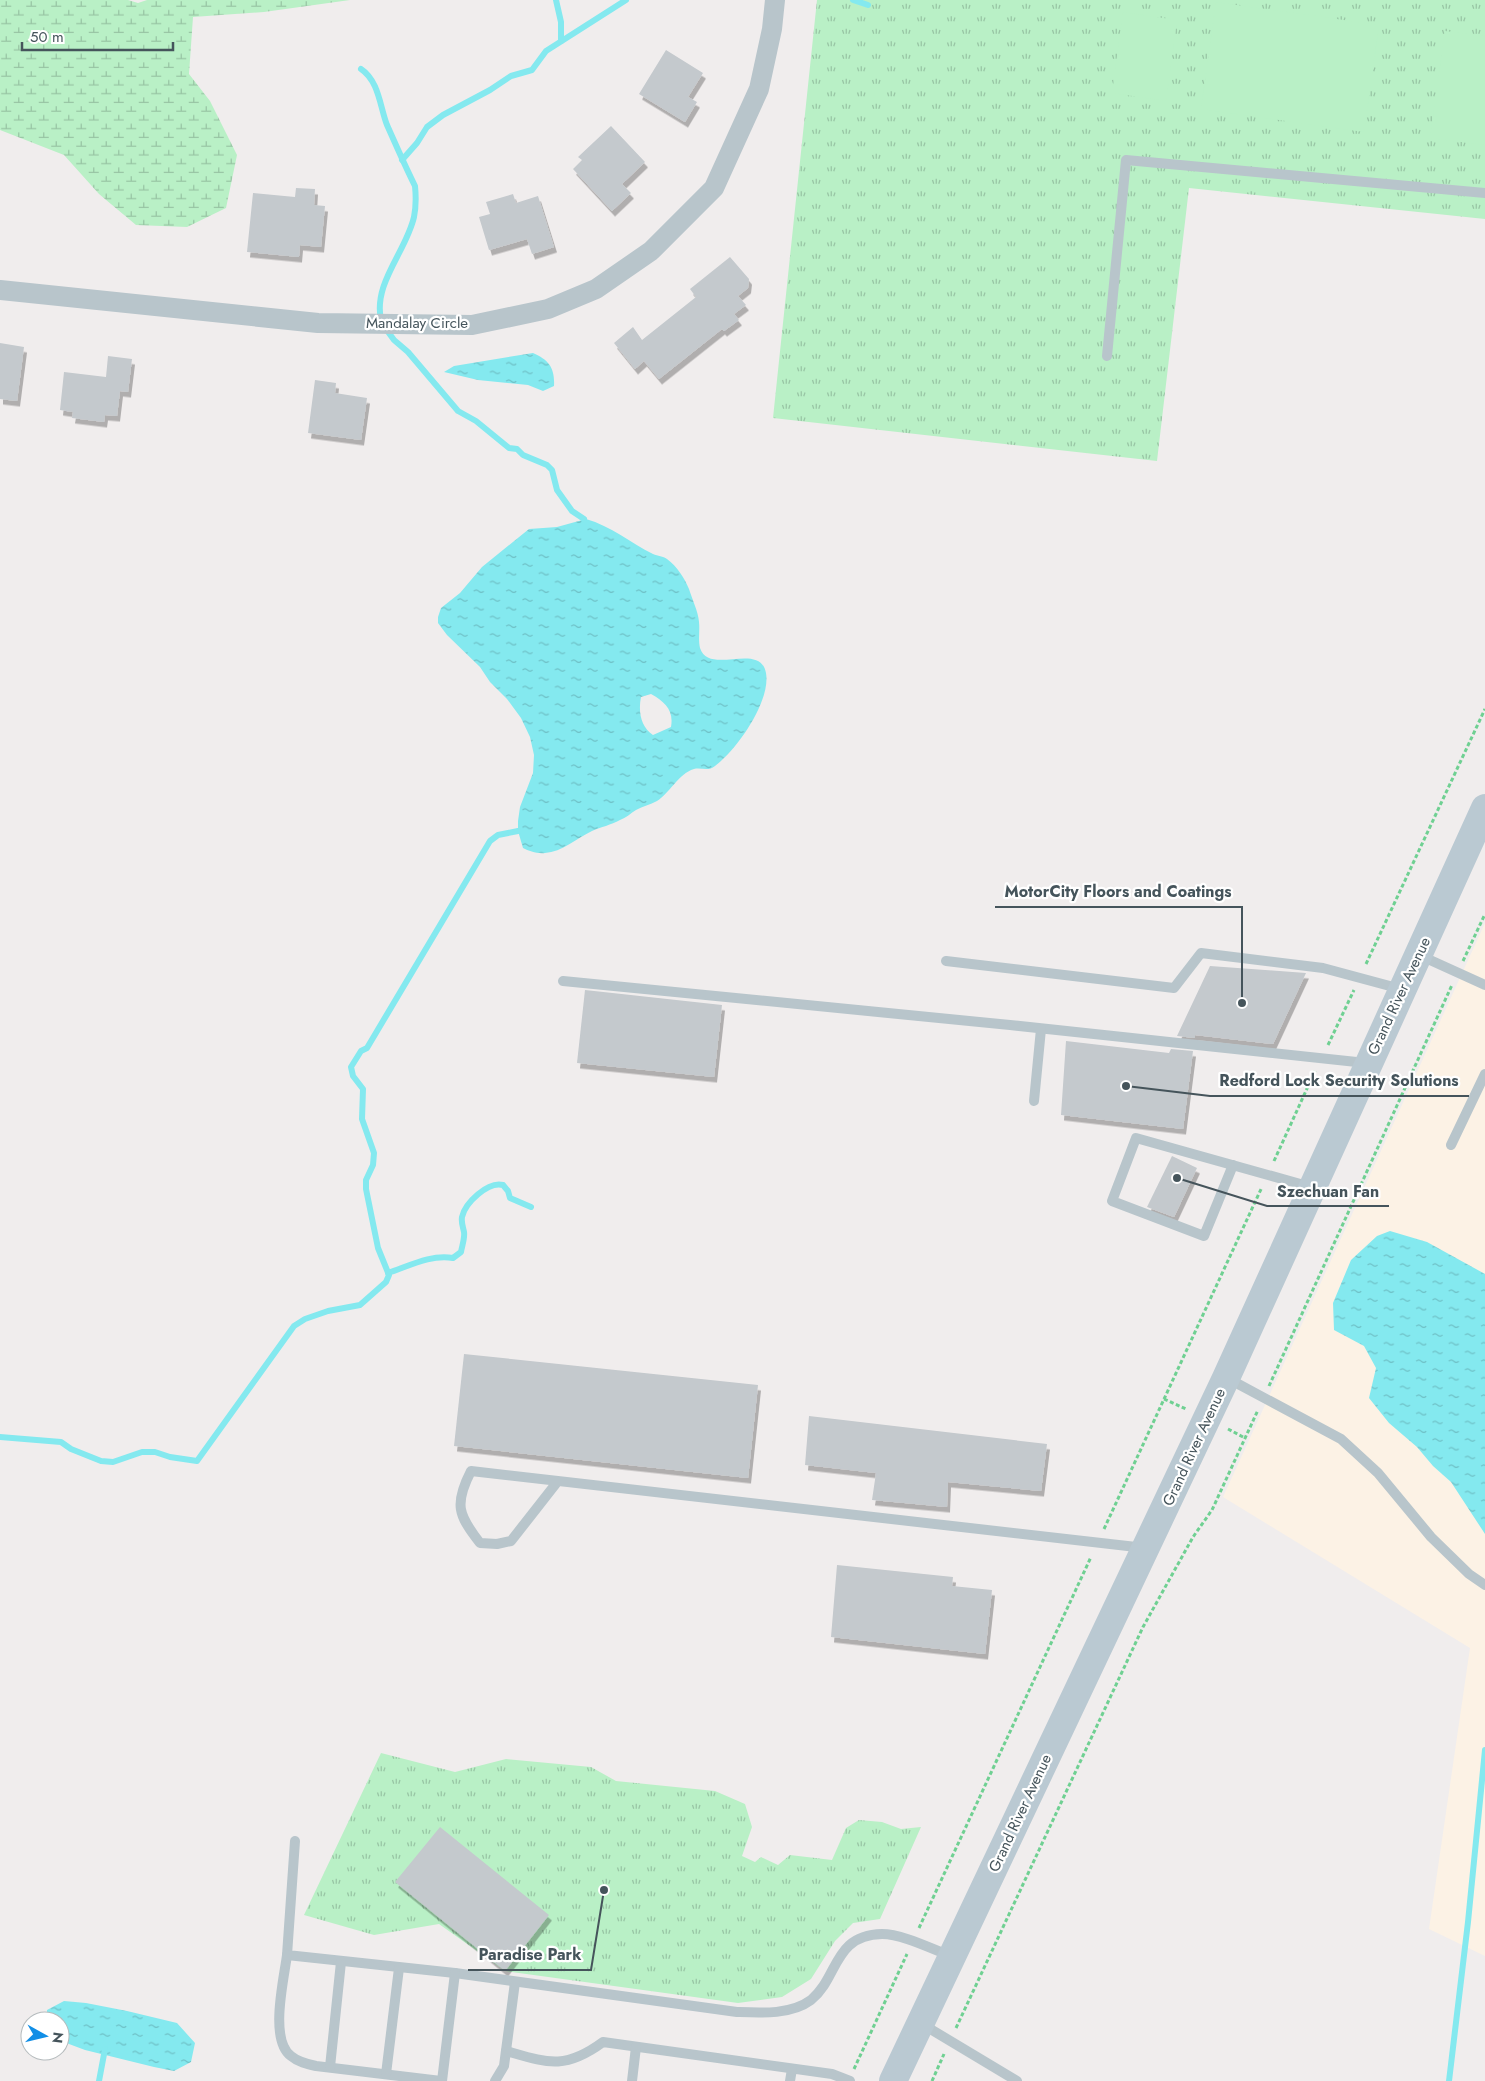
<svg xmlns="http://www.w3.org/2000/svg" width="1485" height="2081" font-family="Jost,sans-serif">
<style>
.commercial{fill:#fcf2e5}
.wetland{fill:url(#wetland-marsh)}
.park{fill:url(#park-tufts)}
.pitch{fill:#b9f0c6}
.water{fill:url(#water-ripples);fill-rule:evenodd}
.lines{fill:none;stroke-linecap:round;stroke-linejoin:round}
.stream{stroke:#84e9ef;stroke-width:6}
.building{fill:#c4c9cd;filter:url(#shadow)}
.path{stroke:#6fd092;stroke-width:3;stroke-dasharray:4 2.5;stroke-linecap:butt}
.service{stroke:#b8c5cb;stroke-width:10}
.minor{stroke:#b8c5cb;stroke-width:20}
.secondary{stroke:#bac9d2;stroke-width:28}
.labels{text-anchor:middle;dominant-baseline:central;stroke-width:4.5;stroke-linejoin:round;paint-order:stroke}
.street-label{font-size:15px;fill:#45545b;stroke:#fff}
.leader{fill:none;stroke:#45545b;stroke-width:2}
.callout-dot{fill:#45545b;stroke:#fff;stroke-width:2}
.callout-label{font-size:16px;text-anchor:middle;font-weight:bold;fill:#45545b;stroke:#fff;stroke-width:4.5;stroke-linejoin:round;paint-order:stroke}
</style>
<defs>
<pattern id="wetland-marsh" width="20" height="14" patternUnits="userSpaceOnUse" patternTransform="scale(1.25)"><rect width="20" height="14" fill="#b9f0c6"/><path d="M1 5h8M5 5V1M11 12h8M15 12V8" fill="none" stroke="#98c5a4"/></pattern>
<pattern id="park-tufts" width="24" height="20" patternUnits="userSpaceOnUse" patternTransform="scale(1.25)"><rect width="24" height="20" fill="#b9f0c6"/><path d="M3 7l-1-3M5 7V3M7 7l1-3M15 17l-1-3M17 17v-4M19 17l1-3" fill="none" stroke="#98c5a4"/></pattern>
<pattern id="water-ripples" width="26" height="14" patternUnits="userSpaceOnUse" patternTransform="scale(1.25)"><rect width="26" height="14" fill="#84e9ef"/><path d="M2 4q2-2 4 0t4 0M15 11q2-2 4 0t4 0" fill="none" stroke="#6ebfc5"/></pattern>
<filter id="shadow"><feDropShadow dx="3" dy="5.5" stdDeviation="0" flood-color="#0004"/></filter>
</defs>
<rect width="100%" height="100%" fill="#f0eded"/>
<polygon class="commercial" points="1485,923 1485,1956 1429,1929 1470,1648 1223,1497"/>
<polygon class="wetland" points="0,0 128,0 138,3 147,0 350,0 264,12 193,17 189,74 210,101 237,155 226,208 187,227 136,225 99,194 64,155 0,130"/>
<g class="park">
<polygon points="817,0 1485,0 1485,219 1189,188 1157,461 773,418"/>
<polygon points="381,1753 455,1772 506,1759 591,1767 616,1781 715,1791 745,1804 752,1827 742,1856 755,1862 761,1857 778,1865 790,1855 832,1860 846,1828 859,1820 882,1822 901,1829 921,1827 880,1919 853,1923 835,1941 811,1979 782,1997 738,2003 505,1971 439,1924 374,1935 304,1915"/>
</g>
<g class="pitch">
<polygon points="1216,2 1379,25 1364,132 1201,109"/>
<polygon points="1123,12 1177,20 1166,101 1112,93"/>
<polygon points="1445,31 1485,36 1485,145 1430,138"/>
</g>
<g class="water">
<path d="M 533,353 C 549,360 555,368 554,386 L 543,391 L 528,385 L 478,380 L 444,372 L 454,366 Z"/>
<path d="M 586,519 C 611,526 631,543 653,554 C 658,556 663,556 667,559 C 677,566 685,579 689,589 C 692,599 698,611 699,622 C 700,631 698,639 700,648 C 709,676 760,641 766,673 C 771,701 737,750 715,766 C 708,772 701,767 694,769 C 678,774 670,793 657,801 C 650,805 643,806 636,810 C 631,813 626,818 620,820 C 611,825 601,827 592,831 C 577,838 562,852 545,853 C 537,854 529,851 523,848 L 518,831 L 518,821 L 520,807 L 533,773 L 534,755 L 530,737 L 521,718 L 507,699 L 490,682 L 480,667 L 447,635 L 438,623 L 438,617 L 441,608 L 460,593 L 482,567 L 529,529 L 557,527 ZM 651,694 C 665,702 674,710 671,727 L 653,735 C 641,727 638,712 641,697 Z"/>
<polygon points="1390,1231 1427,1242 1485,1274 1485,1534 1451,1482 1433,1466 1417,1447 1389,1423 1369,1398 1376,1368 1364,1346 1334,1330 1333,1303 1351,1260 1377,1236"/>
<polygon points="64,2001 86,2003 127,2011 177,2023 195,2043 191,2062 174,2071 154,2067 85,2050 69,2044 60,2039 60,2021 47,2021 47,2010"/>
</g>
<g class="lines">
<g class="stream">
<polyline points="556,0 561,22 561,41"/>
<polyline points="853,0 868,5"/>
<path d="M 361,69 C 379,81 380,107 387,125 C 396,145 405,166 415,186 C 416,196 416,207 414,217 C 406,252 373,283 381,320"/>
<polyline points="402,160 417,143 427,127 443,115 490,90 511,76 532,70 546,51 626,0"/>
<polyline points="386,329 394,340 408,352 458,411 476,421 509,448 517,449 523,455 547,465 552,470 557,490 572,511 584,519"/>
<path d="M 388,1273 C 409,1266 431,1254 453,1258 L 461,1252 C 462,1246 465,1238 464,1232 C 463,1227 461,1222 462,1217 C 465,1203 488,1181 503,1185 L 508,1191 L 510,1198 L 531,1207"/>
<polyline points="0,1437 61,1442 71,1449 101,1461 113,1462 142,1452 155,1452 170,1457 197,1461 294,1326 305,1319 328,1311 360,1305 386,1282 389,1275 378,1248 366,1189 366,1180 373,1165 374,1153 362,1119 363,1089 353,1076 351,1067 361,1051 367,1048 490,841 498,835 518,831"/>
<polyline points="99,2081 105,2049"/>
<polyline points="1449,2081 1468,1922 1485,1750"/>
</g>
</g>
<g class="building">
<polygon points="666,50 703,73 688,97 697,102 685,122 639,94"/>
<polygon points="611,126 645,162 622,184 631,193 612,211 573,169 582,160 578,157"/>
<polygon points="296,188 315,189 314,205 325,206 321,247 300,245 299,257 247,252 253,193 295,197"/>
<polygon points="513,194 516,203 538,196 554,247 532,254 527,239 489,250 479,217 490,214 486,202"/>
<polygon points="730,257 749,279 748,288 738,296 746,305 734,314 739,320 724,331 722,329 659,379 644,361 635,369 614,343 633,327 642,340 696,297 690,289"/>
<polygon points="0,343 24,347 17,401 0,399"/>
<polygon points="108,356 132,359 128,392 120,391 117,416 105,415 104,422 72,418 73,412 60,410 64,372 106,377"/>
<polygon points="315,380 336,383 335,393 367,398 361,440 308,433"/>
<polygon points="1210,966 1306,973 1273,1044 1195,1035 1195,1038 1177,1036"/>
<polygon points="585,990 722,1005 714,1077 577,1063"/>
<polygon points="1066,1041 1169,1053 1171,1049 1193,1051 1183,1129 1061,1115"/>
<polygon points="1172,1156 1197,1168 1174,1217 1147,1207"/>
<polygon points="464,1354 758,1385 748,1478 454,1446"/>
<polygon points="809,1416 1047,1444 1041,1491 948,1482 947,1507 872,1500 876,1473 805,1465"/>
<polygon points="837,1565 953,1577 952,1586 992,1590 985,1654 831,1637"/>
<polygon points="440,1827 549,1915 505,1971 395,1882"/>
</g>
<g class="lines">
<g class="path">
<polyline points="1463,961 1485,914"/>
<polyline points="1366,964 1485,709"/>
<polyline points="1328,1045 1354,990"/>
<polyline points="1274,1161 1315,1071"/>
<polyline points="1269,1386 1452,985"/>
<polyline points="1164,1399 1186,1409"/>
<polyline points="1228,1429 1245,1438"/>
<polyline points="1104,1529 1262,1187"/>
<polyline points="919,1928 1091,1557"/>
<polyline points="956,2028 1143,1627 1193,1537 1212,1510 1258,1410"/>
<polyline points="854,2069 907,1954"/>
<polyline points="932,2081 944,2054"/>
</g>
<g class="service">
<polyline points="1107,356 1126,160 1485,193"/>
<polyline points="1419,955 1485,985"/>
<polyline points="946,961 1174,988 1201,953 1323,968 1401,989"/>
<polyline points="563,981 1010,1025 1366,1063"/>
<polyline points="1034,1101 1041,1029"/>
<polyline points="1451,1145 1485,1074"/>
<polyline points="1233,1165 1204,1236 1112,1201 1136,1138 1311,1187"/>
<polyline points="1227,1378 1341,1439 1378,1473 1431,1537 1469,1574 1485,1585"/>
<path d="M 558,1481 L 511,1541 L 497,1544 L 480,1543 C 458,1515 454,1504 471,1471 L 1145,1548"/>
<path d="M 295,1841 L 287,1955 L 455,1973 L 737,2012 C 760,2013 791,2015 811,2000 C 839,1977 833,1935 882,1934 C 902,1934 932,1949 951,1956"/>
<path d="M 287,1955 C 284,1979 269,2040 291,2056 C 298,2062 307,2064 316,2066 L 441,2081"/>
<polyline points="922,2024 1017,2081"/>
<path d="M 506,2051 C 548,2063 565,2070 603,2042 L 832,2074 L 850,2081"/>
<polyline points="330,2067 341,1962"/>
<polyline points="386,2074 399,1968"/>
<polyline points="442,2081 455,1973"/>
<polyline points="495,2081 504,2066 515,1982"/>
<polyline points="632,2081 636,2047"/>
<polyline points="790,2081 792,2069"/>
</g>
<polyline class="minor" points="0,290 318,323 472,325 548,309 596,289 651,251 714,188 759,89 772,29 775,0"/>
<polyline class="secondary" points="893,2081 1226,1378 1485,808"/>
</g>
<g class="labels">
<g class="street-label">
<text x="417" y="323">Mandalay Circle</text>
<text transform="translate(1399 996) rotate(-65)">Grand River Avenue</text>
<text transform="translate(1194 1447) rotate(-65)">Grand River Avenue</text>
<text transform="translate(1020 1813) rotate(-65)">Grand River Avenue</text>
</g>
</g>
<path class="leader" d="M1242 1003L1242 907H995M1126 1086L1210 1096H1469M1177 1178L1267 1206H1389M604 1890L591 1970H468"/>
<g class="callout-dot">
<circle cx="1242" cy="1003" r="5"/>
<circle cx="1126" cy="1086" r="5"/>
<circle cx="1177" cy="1178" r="5"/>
<circle cx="604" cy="1890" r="5"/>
</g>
<g class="callout-label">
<text x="1118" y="897">MotorCity Floors and Coatings</text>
<text x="1339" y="1086">Redford Lock Security Solutions</text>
<text x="1328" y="1197">Szechuan Fan</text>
<text x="530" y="1960">Paradise Park</text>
</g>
<g transform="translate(45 2036) rotate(98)"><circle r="24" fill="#ffffff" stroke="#b5bbbd"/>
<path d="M0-4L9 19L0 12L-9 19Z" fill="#118ee6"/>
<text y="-8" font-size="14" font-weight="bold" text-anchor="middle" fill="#45545b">N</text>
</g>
<path d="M22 42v8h151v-8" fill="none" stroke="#45545b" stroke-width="2.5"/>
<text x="30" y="42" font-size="15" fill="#45545b" stroke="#ffffff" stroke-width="4" paint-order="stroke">50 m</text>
</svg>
